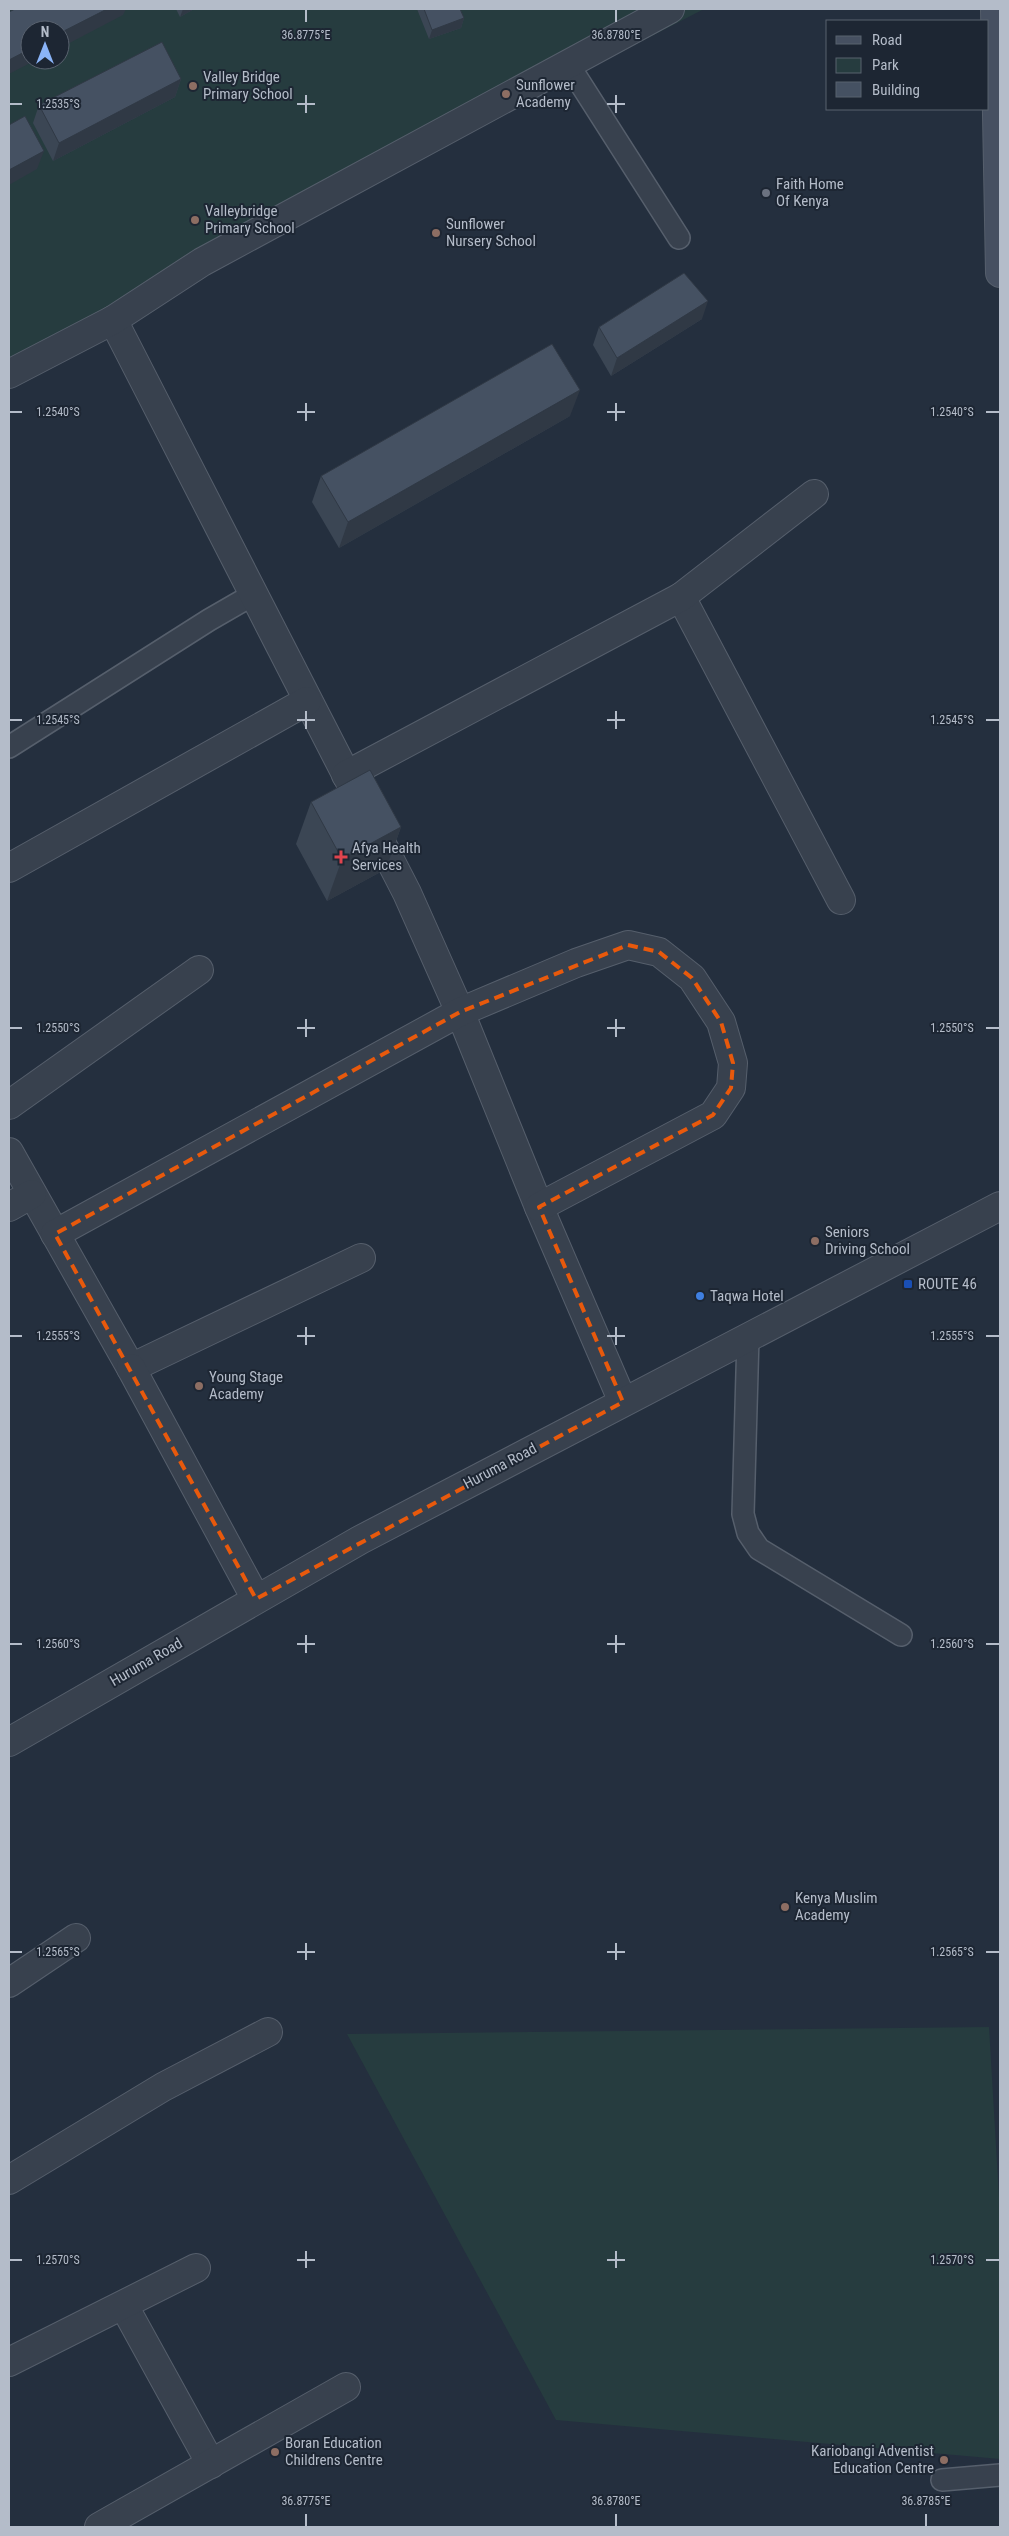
<svg xmlns="http://www.w3.org/2000/svg" width="1009" height="2536" font-family="'Roboto Condensed',sans-serif">
<style>
.green{fill:#263c3f;fill-rule:evenodd}
.lines{fill:none;stroke-linecap:round;stroke-linejoin:round}
.service-casing{stroke:#565f6c;stroke-width:24}
.minor-casing{stroke:#565f6c;stroke-width:30}
.secondary-casing{stroke:#565f6c;stroke-width:30}
.service{stroke:#38414e;stroke-width:21}
.minor{stroke:#38414e;stroke-width:28}
.secondary{stroke:#465061;stroke-width:28}
.wall{fill:#3b4654}
.shaded-wall{fill:#303945}
.building{fill:#455162;stroke:#303945}
.marked{fill:none;stroke:#e8590c;stroke-width:4;stroke-dasharray:10 6;stroke-linejoin:round}
.ticks{fill:none;stroke:#b4bcc9;stroke-width:2}
.education-dot{fill:#8d6e63;stroke:#1d2633;stroke-width:2}
.worship-dot{fill:#6b7280;stroke:#1d2633;stroke-width:2}
.health-dot{fill:#e0444e;stroke:#1d2633;stroke-width:2}
.transit-dot{fill:#1a4fb4;stroke:#1d2633;stroke-width:2}
.shop-dot{fill:#3f7fe0;stroke:#1d2633;stroke-width:2}
.labels{text-anchor:middle;dominant-baseline:central;stroke-width:4;stroke-linejoin:round;paint-order:stroke}
.poi-label{font-size:15px;fill:#b4bcc9;stroke:#1d2633;text-anchor:start}
.street-label{font-size:15px;fill:#b4bcc9;stroke:#1d2633}
.ticks-label{font-size:12px;text-anchor:middle;fill:#b4bcc9;stroke:#1d2633;stroke-width:4;stroke-linejoin:round;paint-order:stroke}
</style>
<rect width="100%" height="100%" fill="#242f3e"/>
<g class="green">
<path d="M 9,9 L 704,9 L 9,368 ZM 30,30 L 60,30 L 60,60 L 30,60 Z"/>
<polygon points="989,2027 1000,2214 1000,2459 556,2420 347,2034"/>
</g>
<g class="lines">
<g class="service-casing">
<g id="service">
<polyline points="568,64 679,238"/>
<polyline points="9,747 209,620 254,594"/>
<polyline points="748,1337 743,1514 748,1533 759,1549 901,1635"/>
<polyline points="942,2480 1000,2475"/>
</g>
</g>
<g class="minor-casing">
<g id="minor">
<polyline points="113,320 407,893 460,1012 539,1207 623,1402"/>
<polyline points="9,374 113,320 202,262 670,9"/>
<polyline points="681,597 841,900"/>
<polyline points="346,775 681,597 814,494"/>
<polyline points="9,868 307,701"/>
<polyline points="9,1105 199,970"/>
<polyline points="9,1152 131,1368 361,1258"/>
<polyline points="9,1207 32,1194"/>
<polyline points="55,1234 460,1012 576,963 628,945 659,952 692,978 721,1022 733,1063 731,1088 713,1115 539,1207"/>
<polyline points="131,1368 256,1599"/>
<polyline points="9,1742 360,1540 1000,1206"/>
<polyline points="9,1983 76,1938"/>
<polyline points="9,2180 163,2087 268,2032"/>
<polyline points="124,2306 211,2464"/>
<polyline points="9,2362 196,2268"/>
<polyline points="99,2527 346,2387"/>
</g>
</g>
<g class="secondary-casing">
<polyline id="secondary" points="995,9 1000,273"/>
</g>
<use href="#service" class="service"/>
<use href="#minor" class="minor"/>
<use href="#secondary" class="secondary"/>
</g>
<g class="wall">
<polygon points="176,9 194,9 180,17"/>
<polygon points="417,9 460,9 464,18 461,28 429,39"/>
<polygon points="181,79 175,97 53,161 33,123 39,105"/>
<polygon points="702,319 611,376 593,345 599,327"/>
<polygon points="570,416 339,548 312,502 321,476"/>
<polygon points="311,802 401,827 386,869 327,901 296,844"/>
</g>
<g class="shaded-wall">
<polygon points="107,9 126,9 123,15 60,48 60,33"/>
<polygon points="183,9 194,9 180,17"/>
<polygon points="464,18 461,28 429,39 432,30"/>
<polygon points="30,49 30,60 36,60 9,74 9,60"/>
<polygon points="181,79 175,97 53,161 59,143"/>
<polygon points="44,151 37,169 9,185 9,170"/>
<polygon points="708,301 702,319 611,376 617,358"/>
<polygon points="580,390 570,416 339,548 348,522"/>
<polygon points="401,827 386,869 327,901 342,859"/>
</g>
<g class="building">
<polygon points="15,9 107,9 60,33 60,30 30,30 30,49 9,60 9,12"/>
<polygon points="424,9 460,9 464,18 432,30"/>
<polygon points="162,42 181,79 59,143 39,105"/>
<polygon points="25,116 44,151 9,170 9,125"/>
<polygon points="684,273 708,301 617,358 599,327"/>
<polygon points="552,344 580,390 348,522 321,476"/>
<polygon points="370,770 401,827 342,859 311,802"/>
</g>
<path class="marked" d="M 628,945 L 659,952 L 692,978 L 721,1022 L 733,1063 L 731,1088 L 713,1115 L 539,1207 L 623,1402 L 256,1599 L 55,1234 L 460,1012 Z"/>
<path class="ticks" d="M 306,10 L 306,22M 616,10 L 616,22M 306,95 L 306,113M 616,95 L 616,113M 10,104 L 22,104M 297,104 L 315,104M 607,104 L 625,104M 306,403 L 306,421M 616,403 L 616,421M 10,412 L 22,412M 297,412 L 315,412M 607,412 L 625,412M 986,412 L 999,412M 306,711 L 306,729M 616,711 L 616,729M 10,720 L 22,720M 297,720 L 315,720M 607,720 L 625,720M 986,720 L 999,720M 306,1019 L 306,1037M 616,1019 L 616,1037M 10,1028 L 22,1028M 297,1028 L 315,1028M 607,1028 L 625,1028M 986,1028 L 999,1028M 306,1327 L 306,1345M 616,1327 L 616,1345M 10,1336 L 22,1336M 297,1336 L 315,1336M 607,1336 L 625,1336M 986,1336 L 999,1336M 306,1635 L 306,1653M 616,1635 L 616,1653M 10,1644 L 22,1644M 297,1644 L 315,1644M 607,1644 L 625,1644M 986,1644 L 999,1644M 306,1943 L 306,1960M 616,1943 L 616,1960M 10,1952 L 22,1952M 297,1952 L 315,1952M 607,1952 L 625,1952M 986,1952 L 999,1952M 306,2251 L 306,2268M 616,2251 L 616,2268M 10,2260 L 22,2260M 297,2260 L 315,2260M 607,2260 L 625,2260M 986,2260 L 999,2260M 306,2514 L 306,2526M 616,2514 L 616,2526M 926,2514 L 926,2526"/>
<g class="education-dot">
<circle cx="193" cy="86" r="5"/>
<circle cx="506" cy="94" r="5"/>
<circle cx="195" cy="220" r="5"/>
<circle cx="436" cy="233" r="5"/>
<circle cx="815" cy="1241" r="5"/>
<circle cx="199" cy="1386" r="5"/>
<circle cx="785" cy="1907" r="5"/>
<circle cx="275" cy="2452" r="5"/>
<circle cx="944" cy="2460" r="5"/>
</g>
<circle class="worship-dot" cx="766" cy="193" r="5"/>
<path class="health-dot" d="M338.5 849.5h5v5h5v5h-5v5h-5v-5h-5v-5h5z"/>
<rect class="transit-dot" x="903" y="1279" width="10" height="10" rx="2.5"/>
<circle class="shop-dot" cx="700" cy="1296" r="5"/>
<g class="labels">
<g class="poi-label">
<text x="203" y="77">Valley Bridge<tspan x="203" dy="17">Primary School</tspan></text>
<text x="516" y="85">Sunflower<tspan x="516" dy="17">Academy</tspan></text>
<text x="776" y="184">Faith Home<tspan x="776" dy="17">Of Kenya</tspan></text>
<text x="205" y="211">Valleybridge<tspan x="205" dy="17">Primary School</tspan></text>
<text x="446" y="224">Sunflower<tspan x="446" dy="17">Nursery School</tspan></text>
<text x="352" y="848">Afya Health<tspan x="352" dy="17">Services</tspan></text>
<text x="825" y="1232">Seniors<tspan x="825" dy="17">Driving School</tspan></text>
<text x="918" y="1284">ROUTE 46</text>
<text x="710" y="1296">Taqwa Hotel</text>
<text x="209" y="1377">Young Stage<tspan x="209" dy="17">Academy</tspan></text>
<text x="795" y="1898">Kenya Muslim<tspan x="795" dy="17">Academy</tspan></text>
<text x="285" y="2443">Boran Education<tspan x="285" dy="17">Childrens Centre</tspan></text>
<text x="934" y="2451" text-anchor="end">Kariobangi Adventist<tspan x="934" dy="17">Education Centre</tspan></text>
</g>
<g class="street-label">
<text transform="translate(500 1466) rotate(-28)">Huruma Road</text>
<text transform="translate(146 1662) rotate(-30)">Huruma Road</text>
</g>
</g>
<g class="ticks-label">
<text x="306" y="39">36.8775°E</text>
<text x="616" y="39">36.8780°E</text>
<text x="58" y="108">1.2535°S</text>
<text x="58" y="416">1.2540°S</text>
<text x="952" y="416">1.2540°S</text>
<text x="58" y="724">1.2545°S</text>
<text x="952" y="724">1.2545°S</text>
<text x="58" y="1032">1.2550°S</text>
<text x="952" y="1032">1.2550°S</text>
<text x="58" y="1340">1.2555°S</text>
<text x="952" y="1340">1.2555°S</text>
<text x="58" y="1648">1.2560°S</text>
<text x="952" y="1648">1.2560°S</text>
<text x="58" y="1956">1.2565°S</text>
<text x="952" y="1956">1.2565°S</text>
<text x="58" y="2264">1.2570°S</text>
<text x="952" y="2264">1.2570°S</text>
<text x="306" y="2505">36.8775°E</text>
<text x="616" y="2505">36.8780°E</text>
<text x="926" y="2505">36.8785°E</text>
</g>
<rect width="1009" height="2536" fill="none" stroke="#b4bcc9" stroke-width="20"/>
<rect x="826" y="20" width="162" height="90" fill="#1d2633" stroke="#59626f"/>
<rect x="836" y="36" width="25" height="8" fill="#465061" stroke="#59626f"/>
<text x="872" y="45" font-size="15" fill="#b4bcc9">Road</text>
<rect x="836" y="58" width="25" height="15" fill="#263c3f" stroke="#59626f"/>
<text x="872" y="70" font-size="15" fill="#b4bcc9">Park</text>
<rect x="836" y="82" width="25" height="15" fill="#455162" stroke="#59626f"/>
<text x="872" y="95" font-size="15" fill="#b4bcc9">Building</text>
<g transform="translate(45 45)"><circle r="24" fill="#1d2633" stroke="#59626f"/>
<path d="M0-4L9 19L0 12L-9 19Z" fill="#8ab4f8"/>
<text y="-8" font-size="14" font-weight="bold" text-anchor="middle" fill="#b4bcc9">N</text>
</g>
</svg>
